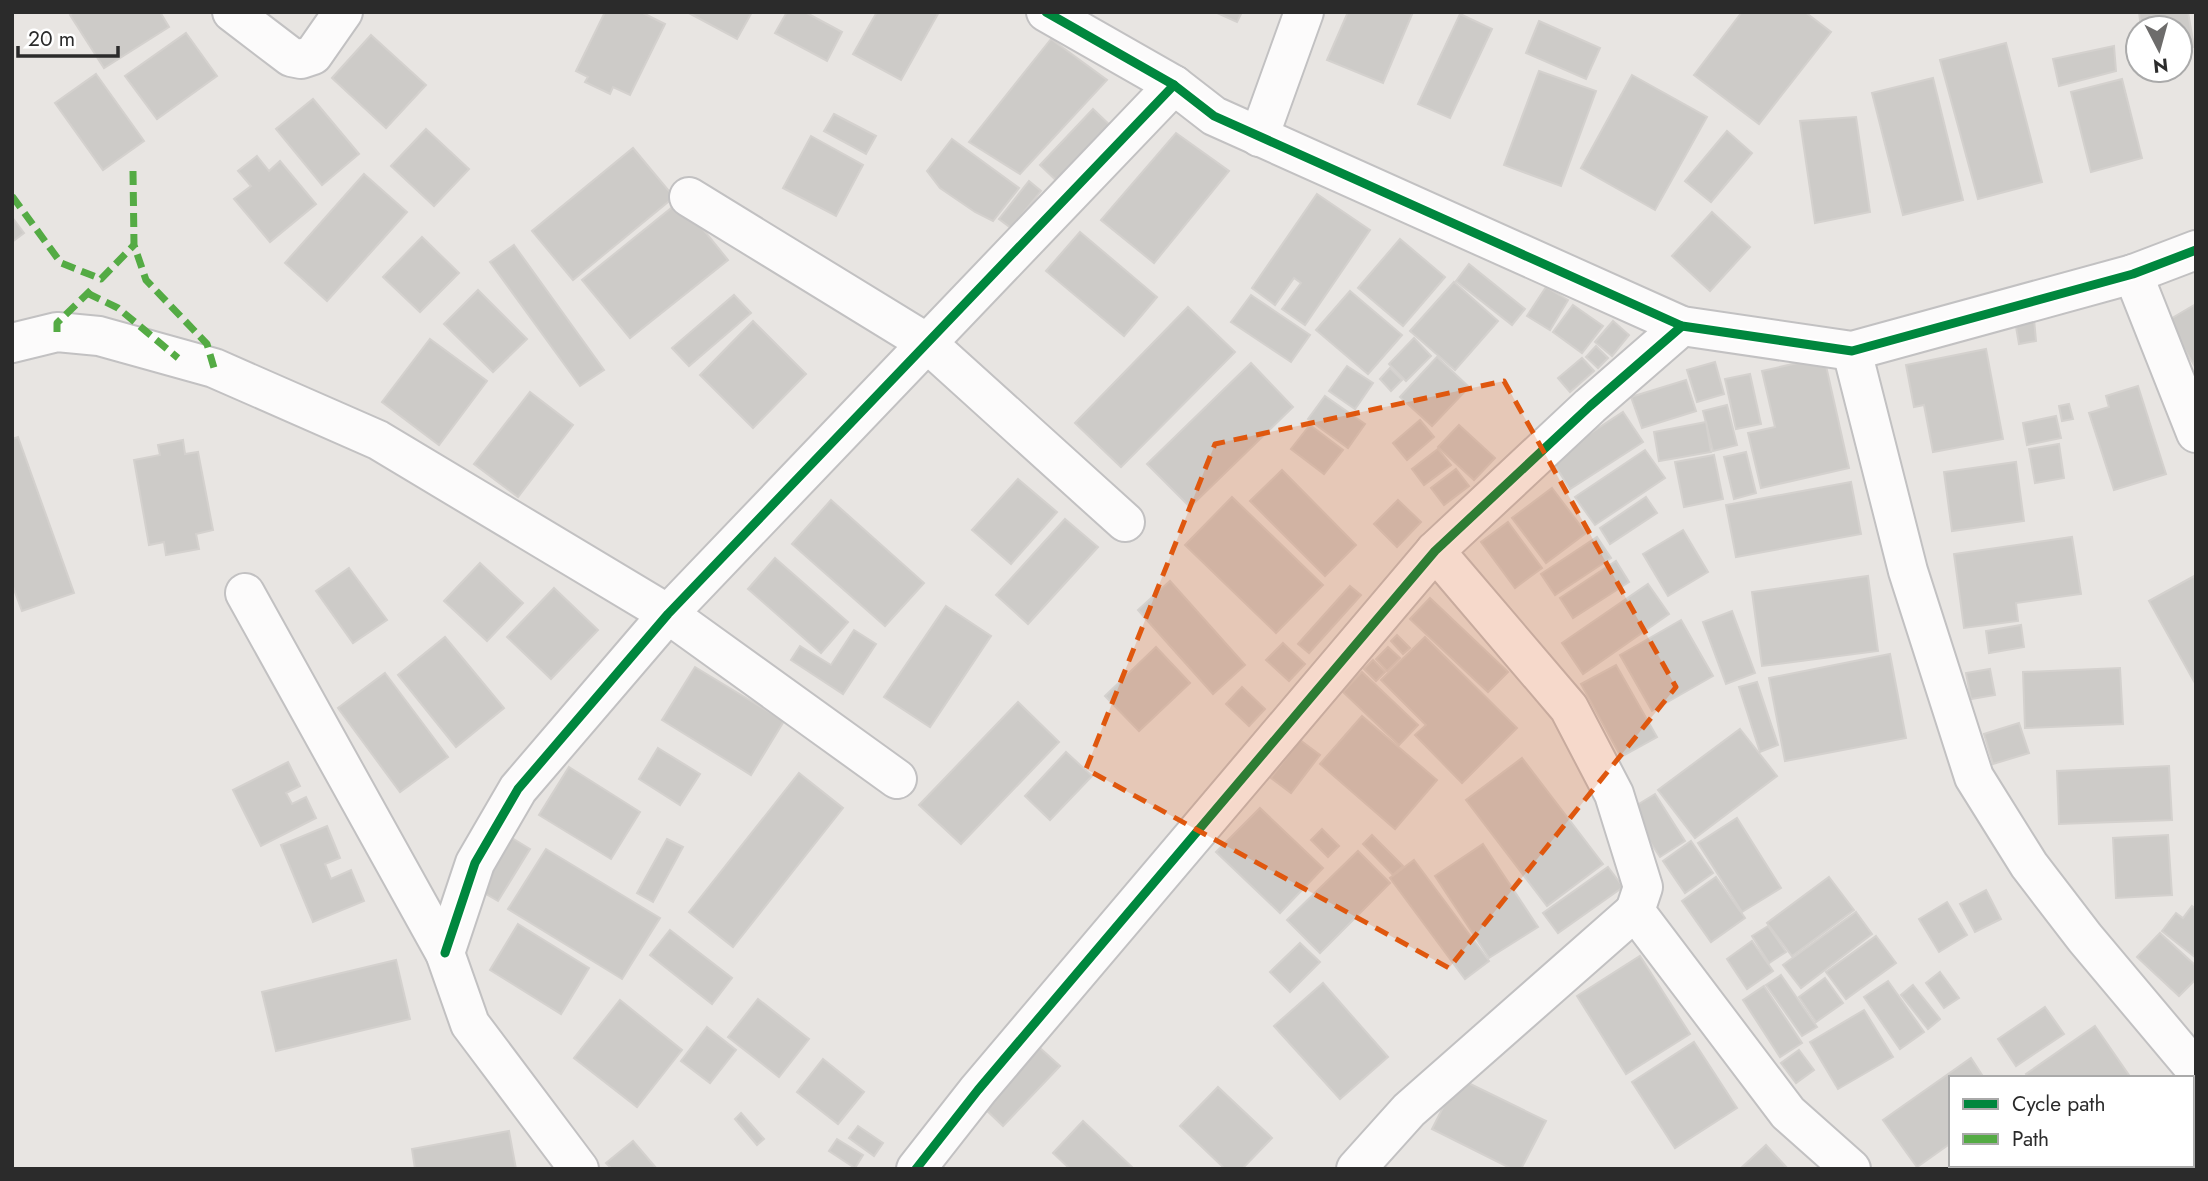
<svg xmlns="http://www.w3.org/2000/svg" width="2208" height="1181" font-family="Jost,sans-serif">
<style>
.building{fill:#cdcbc8;stroke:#d4d1ce;stroke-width:2}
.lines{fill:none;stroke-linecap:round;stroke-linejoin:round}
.minor-casing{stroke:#c2c1c2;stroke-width:42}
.minor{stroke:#fcfbfb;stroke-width:38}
.quiet{stroke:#54ab44;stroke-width:7;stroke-dasharray:14 7;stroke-linecap:butt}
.cycleway-casing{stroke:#fff;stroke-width:13}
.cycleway{stroke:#00873e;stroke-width:9}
.marked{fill:#df570e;fill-opacity:0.2;stroke:#df570e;stroke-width:5;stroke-dasharray:14 9;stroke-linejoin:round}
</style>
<rect width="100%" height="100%" fill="#e8e5e2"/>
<g class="building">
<polygon points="74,12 160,12 169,27 104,68 70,15"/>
<polygon points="605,12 641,12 665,24 630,95 613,87 610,94 585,82 588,77 576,71"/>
<polygon points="687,12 752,12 737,39"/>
<polygon points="787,12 805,12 842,32 827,61 775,33"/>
<polygon points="877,12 939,12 901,80 853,54"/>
<polygon points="1215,12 1242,12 1237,22"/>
<polygon points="1348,12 1413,12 1383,83 1327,60"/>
<polygon points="1742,12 1805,12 1831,32 1759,124 1694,75"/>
<polygon points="2139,12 2188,12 2194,47 2180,50 2180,28 2141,28"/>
<polygon points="1460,14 1492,29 1450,118 1418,104"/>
<polygon points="1539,21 1600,48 1586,79 1526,53"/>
<polygon points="186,33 217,76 157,119 125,76"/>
<polygon points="371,35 426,85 386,128 332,78"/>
<polygon points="1051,39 1107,80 1020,174 969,142"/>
<polygon points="2006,43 2042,182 1978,199 1940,60"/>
<polygon points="2114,46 2116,71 2059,86 2053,59"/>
<polygon points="1539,71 1596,91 1561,186 1504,165"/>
<polygon points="96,74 144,141 103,170 55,103"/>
<polygon points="1632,75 1707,117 1655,210 1581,168"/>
<polygon points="1933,78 1963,200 1903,215 1872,93"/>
<polygon points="2122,79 2142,158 2091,172 2071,92"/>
<polygon points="313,99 359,154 322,185 276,129"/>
<polygon points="1093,109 1114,129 1062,186 1040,165"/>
<polygon points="834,114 876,136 866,154 824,131"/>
<polygon points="1856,117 1870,212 1815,223 1800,121"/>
<polygon points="426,129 469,169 434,206 391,166"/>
<polygon points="1727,131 1752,153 1711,202 1685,181"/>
<polygon points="1176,133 1229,171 1154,263 1101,220"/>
<polygon points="811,136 863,165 836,216 783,188"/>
<polygon points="952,139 1019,188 993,221 975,212 940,188 927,171"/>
<polygon points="633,148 674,197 573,280 532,231"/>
<polygon points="257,156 269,171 280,161 316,204 270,242 234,199 251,186 238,171"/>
<polygon points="364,174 407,212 327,301 285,263"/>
<polygon points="1029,181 1041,191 1011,228 999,219"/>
<polygon points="1317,194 1370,230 1305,325 1282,309 1301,283 1294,278 1275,305 1252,288"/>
<polygon points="680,201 728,260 630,338 582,280"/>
<polygon points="1712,212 1750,247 1710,291 1672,256"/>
<polygon points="12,217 24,233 12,242"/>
<polygon points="1080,232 1157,297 1124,336 1046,271"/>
<polygon points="422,237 459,273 420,312 383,277"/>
<polygon points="1400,239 1445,277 1403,326 1358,288"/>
<polygon points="514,245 604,370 580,386 490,262"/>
<polygon points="1469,264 1525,309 1512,325 1456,281"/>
<polygon points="1454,282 1498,321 1455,370 1410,331"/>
<polygon points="1546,287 1568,300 1550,330 1527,316"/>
<polygon points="478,290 527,339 493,372 444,324"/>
<polygon points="1350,291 1402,335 1368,374 1316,330"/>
<polygon points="734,295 751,313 689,366 672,348"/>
<polygon points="1251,295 1310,335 1291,362 1231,322"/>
<polygon points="2196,304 2196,368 2167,321"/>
<polygon points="1573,305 1603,326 1582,353 1553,332"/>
<polygon points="1188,307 1235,352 1121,467 1075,423"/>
<polygon points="2034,319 2036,341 2019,344 2015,321"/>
<polygon points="753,321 806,374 753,428 700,375"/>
<polygon points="1613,321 1629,335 1612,356 1595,342"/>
<polygon points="1414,338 1431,356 1406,381 1389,364"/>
<polygon points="430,339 487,381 439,445 382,402"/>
<polygon points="1596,346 1608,358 1598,368 1586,357"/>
<polygon points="1986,349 2003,439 1933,452 1924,405 1914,407 1906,365"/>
<polygon points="1437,357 1469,387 1432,426 1400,397"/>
<polygon points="1824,357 1849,468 1761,488 1748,433 1775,427 1762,371"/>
<polygon points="1582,358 1594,371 1570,392 1558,378"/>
<polygon points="1715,362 1724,394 1697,402 1687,370"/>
<polygon points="1251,363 1293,407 1190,507 1147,464"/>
<polygon points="1347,366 1373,383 1355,409 1329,391"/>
<polygon points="1390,368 1402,380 1391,391 1380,379"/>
<polygon points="1750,374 1761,424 1736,429 1725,379"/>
<polygon points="1686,380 1696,411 1642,428 1631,397"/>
<polygon points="2138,386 2166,474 2114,490 2089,413 2109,407 2106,396"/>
<polygon points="530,392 573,425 518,497 474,464"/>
<polygon points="1325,396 1365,424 1348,448 1308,419"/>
<polygon points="2069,404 2073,419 2062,421 2059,406"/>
<polygon points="1727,405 1737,445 1713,451 1703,411"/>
<polygon points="1623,412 1643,442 1570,489 1551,459"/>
<polygon points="2056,416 2061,438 2027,445 2023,423"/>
<polygon points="1420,420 1434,437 1407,460 1393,443"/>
<polygon points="1706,422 1711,452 1659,461 1654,432"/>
<polygon points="1310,425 1343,450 1324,474 1291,449"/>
<polygon points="1459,425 1495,458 1474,480 1438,447"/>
<polygon points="18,437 74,593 22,611 12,584 12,439"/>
<polygon points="183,440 185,454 198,452 213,530 196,534 199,549 166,555 164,542 149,545 134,460 160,455 158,445"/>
<polygon points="2059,444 2064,478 2035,483 2029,449"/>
<polygon points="1438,449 1451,465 1424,485 1412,469"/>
<polygon points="1645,450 1665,478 1595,525 1575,497"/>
<polygon points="1746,452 1756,493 1734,499 1724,457"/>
<polygon points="1714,455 1723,499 1684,507 1675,462"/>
<polygon points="2016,462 2024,521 1952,531 1944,472"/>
<polygon points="1456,469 1469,486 1444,505 1431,488"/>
<polygon points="1282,470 1356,545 1325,576 1250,501"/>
<polygon points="1018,479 1057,512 1011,564 972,530"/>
<polygon points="1851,482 1861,534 1736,557 1726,505"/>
<polygon points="1552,488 1586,533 1546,563 1512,518"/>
<polygon points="1232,497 1323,585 1276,633 1185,545"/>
<polygon points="1646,497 1657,513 1610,544 1600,528"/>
<polygon points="831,500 924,583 885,626 792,544"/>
<polygon points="1398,500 1421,522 1397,547 1374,524"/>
<polygon points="1065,519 1098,547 1028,624 996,595"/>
<polygon points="1508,522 1542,568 1515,588 1481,542"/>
<polygon points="1683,530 1708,572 1668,596 1643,554"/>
<polygon points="1597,537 1611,558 1555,595 1541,574"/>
<polygon points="2072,537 2081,594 2016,603 2018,621 1964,628 1954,554"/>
<polygon points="775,558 848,622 821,653 748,589"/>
<polygon points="1616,561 1629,582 1573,618 1560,598"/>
<polygon points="480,563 523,603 487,641 444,601"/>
<polygon points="349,568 387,620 353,643 316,591"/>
<polygon points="2196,575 2196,685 2149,601"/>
<polygon points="1868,576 1878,651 1762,666 1752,592"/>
<polygon points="1170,581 1245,665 1213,694 1138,610"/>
<polygon points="1648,584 1669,614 1583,674 1562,643"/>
<polygon points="1350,586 1361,595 1309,653 1298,644"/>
<polygon points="554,588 598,630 551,679 507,637"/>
<polygon points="1430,598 1508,672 1488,692 1410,619"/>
<polygon points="946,606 991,636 930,727 884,697"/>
<polygon points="1732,611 1755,673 1726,684 1703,622"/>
<polygon points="1681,620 1713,676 1652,711 1620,655"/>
<polygon points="2021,625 2024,647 1989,653 1986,631"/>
<polygon points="854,630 876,644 843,694 791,660 800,646 831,665"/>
<polygon points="1397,635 1410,648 1403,654 1391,641"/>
<polygon points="445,637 504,708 456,747 398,675"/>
<polygon points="1425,637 1517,728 1462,783 1415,735 1426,725 1381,680"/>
<polygon points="1283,643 1305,664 1289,681 1266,660"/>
<polygon points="1156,647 1190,683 1139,731 1105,696"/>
<polygon points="1388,647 1400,658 1387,671 1376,659"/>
<polygon points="1890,654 1906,738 1785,761 1769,678"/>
<polygon points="1373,660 1385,672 1376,681 1364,669"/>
<polygon points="1616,665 1657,737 1621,757 1581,684"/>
<polygon points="695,667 784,721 751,775 662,720"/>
<polygon points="2120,668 2123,724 2025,728 2023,672"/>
<polygon points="1990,669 1995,695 1971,699 1966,673"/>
<polygon points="1362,672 1418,725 1399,745 1343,692"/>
<polygon points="385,673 448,757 400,792 338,708"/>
<polygon points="1757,682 1778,745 1760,752 1739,687"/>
<polygon points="1242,687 1265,709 1249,726 1226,704"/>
<polygon points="1018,702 1059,742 961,844 919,805"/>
<polygon points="1362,716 1437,780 1395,829 1320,764"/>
<polygon points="2019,723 2029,753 1993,764 1984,734"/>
<polygon points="1740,729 1777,776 1695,838 1658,790"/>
<polygon points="1300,740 1320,755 1291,793 1271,778"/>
<polygon points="658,748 700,774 680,805 639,779"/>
<polygon points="1066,752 1092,776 1050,820 1025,796"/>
<polygon points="1522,758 1603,864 1547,906 1466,800"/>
<polygon points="288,762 300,786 286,793 292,804 306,797 316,818 261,846 233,790"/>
<polygon points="2169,766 2172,820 2059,824 2057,771"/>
<polygon points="569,767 640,812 611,859 539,815"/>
<polygon points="799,773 843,808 733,947 689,912"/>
<polygon points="1655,794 1685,841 1660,857 1629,810"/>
<polygon points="1260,808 1323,868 1280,913 1216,852"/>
<polygon points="1737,818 1781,888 1742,912 1698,843"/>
<polygon points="327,826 340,858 325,864 331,879 351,870 364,901 313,922 281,845"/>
<polygon points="1322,829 1339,846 1328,857 1311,840"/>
<polygon points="1372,835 1403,866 1393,875 1363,844"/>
<polygon points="2168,835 2172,895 2116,898 2113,838"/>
<polygon points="512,838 530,849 498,901 479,890"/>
<polygon points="667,839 683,847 653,902 637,893"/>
<polygon points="1691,841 1713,873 1685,893 1663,861"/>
<polygon points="1483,844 1538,927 1489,958 1435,876"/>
<polygon points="546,849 660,918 622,979 508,909"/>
<polygon points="1358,851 1390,883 1320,953 1287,920"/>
<polygon points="1414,860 1489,961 1465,979 1390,878"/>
<polygon points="1608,867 1623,887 1558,933 1543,913"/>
<polygon points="1716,877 1745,918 1711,942 1682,901"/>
<polygon points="1829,877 1854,910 1792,956 1767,923"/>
<polygon points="1986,890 2001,919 1975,932 1960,904"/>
<polygon points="1947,902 1967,935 1939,952 1919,919"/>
<polygon points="2192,906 2196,909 2196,958 2162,931 2176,913 2183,918"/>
<polygon points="1856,912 1872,934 1801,988 1783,965"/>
<polygon points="518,924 589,968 561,1014 490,970"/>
<polygon points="1768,926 1786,952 1769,963 1752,936"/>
<polygon points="670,930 732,978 712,1004 650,955"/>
<polygon points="2160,933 2196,966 2196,979 2179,996 2137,957"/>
<polygon points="1876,936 1896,963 1846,999 1826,972"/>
<polygon points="1752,941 1773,971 1747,989 1727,959"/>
<polygon points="1300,943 1320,962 1290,992 1270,972"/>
<polygon points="1640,956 1690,1034 1626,1074 1577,996"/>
<polygon points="396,960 410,1019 276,1051 262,992"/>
<polygon points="1940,972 1959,998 1944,1008 1926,983"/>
<polygon points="1781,975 1817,1027 1802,1036 1766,985"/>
<polygon points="1825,978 1843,1003 1816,1022 1799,997"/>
<polygon points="1888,981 1924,1032 1900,1049 1864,997"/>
<polygon points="1323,983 1388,1057 1340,1099 1274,1026"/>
<polygon points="1913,985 1940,1019 1928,1029 1901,995"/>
<polygon points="1764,986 1802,1043 1780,1057 1743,1000"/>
<polygon points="758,999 809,1039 779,1077 728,1037"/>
<polygon points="620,1000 682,1050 637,1107 574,1058"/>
<polygon points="2045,1007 2064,1034 2016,1066 1998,1039"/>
<polygon points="1864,1010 1893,1057 1838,1089 1810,1042"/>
<polygon points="2095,1026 2131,1078 2029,1078 2026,1074"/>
<polygon points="707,1027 736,1050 710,1083 681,1061"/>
<polygon points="1694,1042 1737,1108 1675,1148 1632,1082"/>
<polygon points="1040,1048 1060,1066 1003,1126 983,1107"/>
<polygon points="1799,1050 1814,1070 1796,1083 1781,1063"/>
<polygon points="1971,1058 1984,1078 1951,1078 1951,1143 1917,1167 1883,1120"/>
<polygon points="823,1059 864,1092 838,1124 797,1092"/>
<polygon points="1458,1078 1546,1121 1521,1169 1512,1169 1432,1129"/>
<polygon points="1218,1087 1272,1138 1242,1169 1225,1169 1180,1126"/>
<polygon points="741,1113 764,1139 757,1145 735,1119"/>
<polygon points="1083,1121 1134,1169 1070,1169 1053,1153"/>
<polygon points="858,1126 883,1143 874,1156 849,1138"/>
<polygon points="509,1131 516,1169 415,1169 412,1149"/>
<polygon points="837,1139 863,1155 855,1168 829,1151"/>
<polygon points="633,1141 657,1169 612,1169 606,1163"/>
<polygon points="1766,1145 1788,1169 1740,1169"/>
</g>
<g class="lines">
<g class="minor-casing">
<g id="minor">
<polyline points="232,12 291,57 301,59 313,55 343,12"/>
<polyline points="1046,12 1174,85 1214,116 1682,326 1852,351 2133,274 2196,250"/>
<polyline points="1259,137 1304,12"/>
<polyline points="689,197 927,343 1125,522"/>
<polyline points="2133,274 2196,433"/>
<polyline points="12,343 57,332 99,336 214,368 378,440 668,614 897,779"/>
<polyline points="1852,351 1908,571 1974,777 2029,865 2085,938 2196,1070"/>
<polyline points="1435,551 1569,708 1614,794 1643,887 1635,911 1788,1113 1851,1169"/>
<polyline points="245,593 445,953 470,1024 579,1169"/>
<polyline points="445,953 475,863 518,789 668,614 1174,85"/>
<polyline points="916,1169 978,1090 1435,551 1590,406 1682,326"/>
<polyline points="1356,1169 1409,1110 1635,911"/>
<polyline points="2096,1169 2100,1165"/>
</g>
</g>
<use href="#minor" class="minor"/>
<g class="quiet">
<polyline points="133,171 134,245 146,280 207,344 214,368"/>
<polyline points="12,196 61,263 101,279 134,245"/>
<polyline points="87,293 118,308 178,358"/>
<polyline points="57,332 57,323 91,290"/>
</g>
<g class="cycleway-casing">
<g id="cycleway">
<polyline points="1046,12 1174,85 1214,116 1682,326 1852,351 2133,274 2196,250"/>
<polyline points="445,953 475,863 518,789 668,614 1174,85"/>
<polyline points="916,1169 978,1090 1435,551 1590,406 1682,326"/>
</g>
</g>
<use href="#cycleway" class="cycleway"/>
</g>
<path class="marked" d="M 1504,381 L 1676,687 L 1449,968 L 1086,769 L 1215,444 Z"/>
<rect width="2208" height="1181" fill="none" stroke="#2b2b2b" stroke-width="28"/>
<rect x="1949" y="1076" width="245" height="91" fill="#ffffff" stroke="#aaaaaa" stroke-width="2"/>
<rect x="1963" y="1099" width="35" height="10" fill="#00873e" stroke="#aaaaaa" stroke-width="2"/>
<text x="2012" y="1111" font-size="21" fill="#2b2b2b">Cycle path</text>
<rect x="1963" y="1134" width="35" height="10" fill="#54ab44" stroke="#aaaaaa" stroke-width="2"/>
<text x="2012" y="1146" font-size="21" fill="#2b2b2b">Path</text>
<g transform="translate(2159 49) rotate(174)"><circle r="33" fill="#ffffff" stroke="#aaaaaa" stroke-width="2"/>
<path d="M0-5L12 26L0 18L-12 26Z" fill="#6d6c6b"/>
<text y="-10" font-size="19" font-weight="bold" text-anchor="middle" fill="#2b2b2b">N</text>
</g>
<path d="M18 46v10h100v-10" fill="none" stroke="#2b2b2b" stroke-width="3.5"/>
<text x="28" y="46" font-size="21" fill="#2b2b2b" stroke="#ffffff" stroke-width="5" paint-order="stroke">20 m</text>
</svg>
